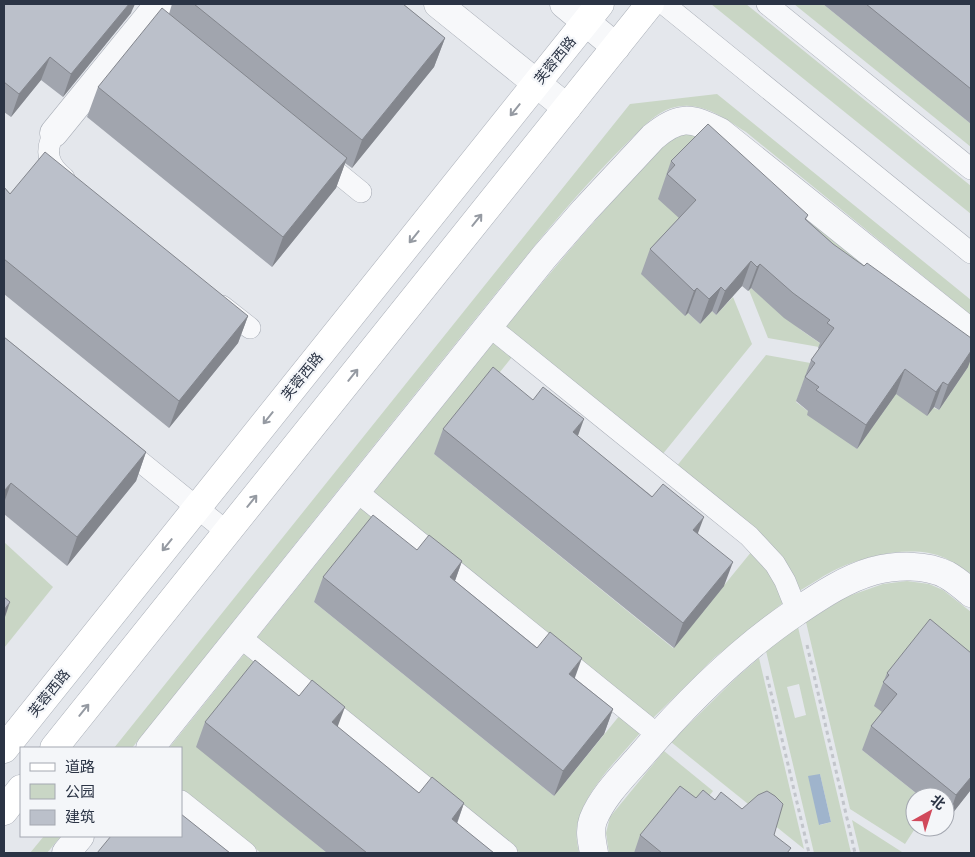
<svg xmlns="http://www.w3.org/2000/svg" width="975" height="857" font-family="Mulish,'Noto Sans SC',sans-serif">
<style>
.green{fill:#c9d6c5;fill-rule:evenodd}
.water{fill:#9fb4cc}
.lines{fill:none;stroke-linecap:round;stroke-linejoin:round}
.lane-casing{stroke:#a9aeb7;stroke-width:22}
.street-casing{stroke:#a9aeb7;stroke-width:29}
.secondary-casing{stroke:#a9aeb7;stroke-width:29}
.path{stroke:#c2c5cb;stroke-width:3;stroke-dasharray:4 4;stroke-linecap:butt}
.lane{stroke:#f7f8fa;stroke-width:21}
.street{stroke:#f7f8fa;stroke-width:28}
.secondary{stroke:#fff;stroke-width:28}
.wall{fill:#a1a5ae}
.shaded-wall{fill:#83868d}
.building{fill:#bbc0ca;stroke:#83868d}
.oneway{stroke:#959aa2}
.labels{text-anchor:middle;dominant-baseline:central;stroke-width:4.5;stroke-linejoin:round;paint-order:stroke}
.street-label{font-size:14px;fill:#2b3445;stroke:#f4f6f9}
</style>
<rect width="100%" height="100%" fill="#e4e7ec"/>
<g class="green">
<polygon points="711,4 746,4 971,186 971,214"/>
<polygon points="794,4 823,4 971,124 971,147"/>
<path d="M 717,94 L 971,300 L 971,315 L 746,132 C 721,116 697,97 666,110 C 651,117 639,131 627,143 C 583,186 544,234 505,282 C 380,437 256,593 132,748 L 114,748 L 630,104 Z"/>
<path d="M 686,134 L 703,138 L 735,161 L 971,352 L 971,574 C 963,569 954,563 945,558 C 915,544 868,555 839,568 C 825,574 812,584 799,591 L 676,467 L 766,355 L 816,364 L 802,385 L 796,402 L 857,449 L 885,409 L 894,393 L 939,410 L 968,367 L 663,186 L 689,227 L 685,316 L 688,313 L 700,324 L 712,311 L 716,315 L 733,297 L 752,344 L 662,455 L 505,328 C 546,278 587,228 632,180 C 647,164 664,139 686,134 Z"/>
<polygon points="751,288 801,330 821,344 819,347 768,338 749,290"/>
<path d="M 494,342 L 512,357 L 434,454 L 673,648 L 752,551 C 766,566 777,582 784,602 L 715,657 L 652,719 L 373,493 Z"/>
<path d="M 362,507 L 380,521 L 314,602 L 554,796 L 620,715 L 641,732 C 619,758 586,789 578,822 C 575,832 577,843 579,853 L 520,853 L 256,639 Z"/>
<polygon points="4,542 53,587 4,648"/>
<polygon points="907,581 929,584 943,590 971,612 971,656 888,717 862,750 921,797 915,797 916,827 905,844 850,809 806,622 846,597 883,584"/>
<path d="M 798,627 L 851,853 L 814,853 L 766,651 ZM 799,684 L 806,715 L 795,718 L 787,687 ZM 820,774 L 831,822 L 820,825 Z"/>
<polygon points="245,653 262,666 283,817 327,853 261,853 181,789 181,748 169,748"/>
<polygon points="759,658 804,849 671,742 736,678"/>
<polygon points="664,751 713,791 687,823 637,853 609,853 606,833 610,817"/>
<polygon points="852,820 902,852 902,853 860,853"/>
<polygon points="44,836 61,836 47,853 30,853"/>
</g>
<polygon class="water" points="820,774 831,822 819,825 808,776"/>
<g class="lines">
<g class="lane-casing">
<g id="lane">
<polyline points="664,4 971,253"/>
<polyline points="767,4 971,169"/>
<path d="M 54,133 C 44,152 48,165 64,178"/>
<polyline points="318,157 361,192"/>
<polyline points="222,306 250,328"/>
<polyline points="489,326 749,536 775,564 785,581 797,611"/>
<polyline points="121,446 227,532"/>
<polyline points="356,491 658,735"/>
<polyline points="240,637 507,853"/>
<polyline points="181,801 246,853"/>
</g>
</g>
<g class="street-casing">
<g id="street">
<polyline points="438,4 567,108"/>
<polyline points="564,4 616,47"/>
<polyline points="54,133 159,4"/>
<path d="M 150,748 L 544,257 L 584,211 L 653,137 C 679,115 691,117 720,132 L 971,333"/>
<polyline points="66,853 80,836"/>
<path d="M 594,853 C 592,842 589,831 593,820 C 602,797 622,777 638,759 C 685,704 736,652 796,612 C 820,596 845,579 873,571 C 896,565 926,564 947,575 C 956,580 964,587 971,593"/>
</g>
</g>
<g class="secondary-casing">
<g id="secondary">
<polyline points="54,748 650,4"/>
<polyline points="4,749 600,4"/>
<polyline points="4,811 21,789"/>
</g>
</g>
<g class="path">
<polyline points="807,645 855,853"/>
<polyline points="767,676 809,853"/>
</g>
<use href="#lane" class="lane"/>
<use href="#street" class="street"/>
<use href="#secondary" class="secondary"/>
</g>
<g class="wall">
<polygon points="4,4 131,13 63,97 41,80 11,117 4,112"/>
<polygon points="172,4 403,4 445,38 434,67 352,168 345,163 336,188 272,267 87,117 98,87 169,14"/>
<polygon points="823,4 971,4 971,124"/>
<polygon points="671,161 808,215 806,219 968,367 939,410 934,407 927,416 896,394 857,449 807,415 808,411 796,401 811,360 819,349 818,348 820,343 784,318 751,288 748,291 742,286 716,315 712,311 700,324 688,313 685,316 641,274 650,249 679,218 658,199"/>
<polygon points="4,187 10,194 248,316 238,343 169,428 4,294"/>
<polygon points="4,337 146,452 136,481 67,566 4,514"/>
<polygon points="443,429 577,436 698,533 724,586 674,648 434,454"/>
<polygon points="417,550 462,561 455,581 613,709 604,734 554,796 314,602 323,577"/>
<polygon points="971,653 971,793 970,791 948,819 945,817 945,797 921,797 862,750 871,726 882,712 874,706 887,673"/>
<polygon points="205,722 337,727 419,793 464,803 457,824 494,853 327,853 196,747"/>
<polygon points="696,798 715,800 789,853 634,853 640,835"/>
</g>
<g class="shaded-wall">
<polygon points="129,4 135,4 131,13 63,97 71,74"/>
<polygon points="445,38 434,67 352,168 362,140"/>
<polygon points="50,57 41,80 11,117 19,94"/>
<polygon points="347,158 336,188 272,267 283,237"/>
<polygon points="751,261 742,286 716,315 725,291"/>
<polygon points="760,264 751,288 748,291 757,267"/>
<polygon points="721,287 712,311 700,324 709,299"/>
<polygon points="697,288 688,313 685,316 694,291"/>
<polygon points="248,316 238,343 169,428 179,401"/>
<polygon points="971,351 971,359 968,367 939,410 948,385"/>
<polygon points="905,369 896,394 857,449 866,425"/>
<polygon points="943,382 934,407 927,416 936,392"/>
<polygon points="584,419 575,444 573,432"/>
<polygon points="146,452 136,481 67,566 77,537"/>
<polygon points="11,483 4,503 4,491"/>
<polygon points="704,517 695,541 693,530"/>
<polygon points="462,561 453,586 450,577"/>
<polygon points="733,562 724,586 674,648 683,623"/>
<polygon points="10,602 4,620 4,610"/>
<polygon points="582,658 573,683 569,674"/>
<polygon points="345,707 336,731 332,722"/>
<polygon points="613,709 604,734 554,796 563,771"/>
<polygon points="971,777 971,789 970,791 948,819 956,795"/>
<polygon points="464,803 455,828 452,819"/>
</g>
<g class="building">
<polygon points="4,4 129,4 71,74 50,57 19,94 4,82"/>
<polygon points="194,4 403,4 445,38 362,140"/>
<polygon points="866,4 971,4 971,89"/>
<polygon points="162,8 347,158 283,237 98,87"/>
<polygon points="708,124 808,215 805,219 833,244 864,266 867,263 971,338 971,351 948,385 943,382 936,392 905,369 866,425 816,390 819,387 805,377 815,363 811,360 834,328 827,323 830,320 793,293 760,264 757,267 751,261 725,291 721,287 709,299 697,288 694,291 650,249 696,200 667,174 675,165 671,161"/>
<polygon points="45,152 248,316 179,401 4,259 4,187 10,194"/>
<polygon points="4,337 146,452 77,537 11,483 4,491"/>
<polygon points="493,367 533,400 543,387 584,419 573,432 652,497 663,484 704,517 693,530 733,562 683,623 443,429"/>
<polygon points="373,515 417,550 429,535 462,561 450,577 537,648 550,632 582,658 569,674 613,709 563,771 323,577"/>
<polygon points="4,597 10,602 4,610"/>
<polygon points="930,619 971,653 971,777 956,795 871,726 897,694 883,682 889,675 887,673"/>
<polygon points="255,660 299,696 312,680 345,707 332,722 419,793 432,777 464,803 452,819 494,853 367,853 205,722"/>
<polygon points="680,786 696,798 703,790 715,800 721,792 742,809 758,795 767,791 775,796 783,804 774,835 791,848 787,853 662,853 640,835"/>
<polygon points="181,814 230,853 97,853 111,836 181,836"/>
</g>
<defs><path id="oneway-shaft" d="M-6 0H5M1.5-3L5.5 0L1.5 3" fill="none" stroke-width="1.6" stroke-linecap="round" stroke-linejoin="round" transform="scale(1.25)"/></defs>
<g class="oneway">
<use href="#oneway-shaft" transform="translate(515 110) rotate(129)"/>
<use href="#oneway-shaft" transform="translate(477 220) rotate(-51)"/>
<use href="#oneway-shaft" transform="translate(414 237) rotate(129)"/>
<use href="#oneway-shaft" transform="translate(353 375) rotate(-51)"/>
<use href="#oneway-shaft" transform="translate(268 418) rotate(129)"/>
<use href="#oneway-shaft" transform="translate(252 501) rotate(-51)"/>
<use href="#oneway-shaft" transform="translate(167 545) rotate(129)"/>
<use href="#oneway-shaft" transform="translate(84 710) rotate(-51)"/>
</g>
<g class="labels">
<g class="street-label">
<text transform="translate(555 60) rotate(-51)">芙蓉西路</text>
<text transform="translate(302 376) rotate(-51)">芙蓉西路</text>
<text transform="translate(49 693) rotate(-51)">芙蓉西路</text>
</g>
</g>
<rect width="975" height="857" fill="none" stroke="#2b3445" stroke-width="10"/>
<rect x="20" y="747" width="162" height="90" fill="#f4f6f9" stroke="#a4a8b1"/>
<rect x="30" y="763" width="25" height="8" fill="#ffffff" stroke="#a4a8b1"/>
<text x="65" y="772" font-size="15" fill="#2b3445">道路</text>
<rect x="30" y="784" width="25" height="15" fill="#c9d6c5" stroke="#a4a8b1"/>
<text x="65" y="797" font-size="15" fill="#2b3445">公园</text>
<rect x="30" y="810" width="25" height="15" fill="#bbc0ca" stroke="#a4a8b1"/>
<text x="65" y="822" font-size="15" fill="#2b3445">建筑</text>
<g transform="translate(930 812) rotate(39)"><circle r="24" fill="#f4f6f9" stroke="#a4a8b1"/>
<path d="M0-4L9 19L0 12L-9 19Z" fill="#d1495b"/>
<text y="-8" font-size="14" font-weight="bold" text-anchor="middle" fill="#2b3445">北</text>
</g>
</svg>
